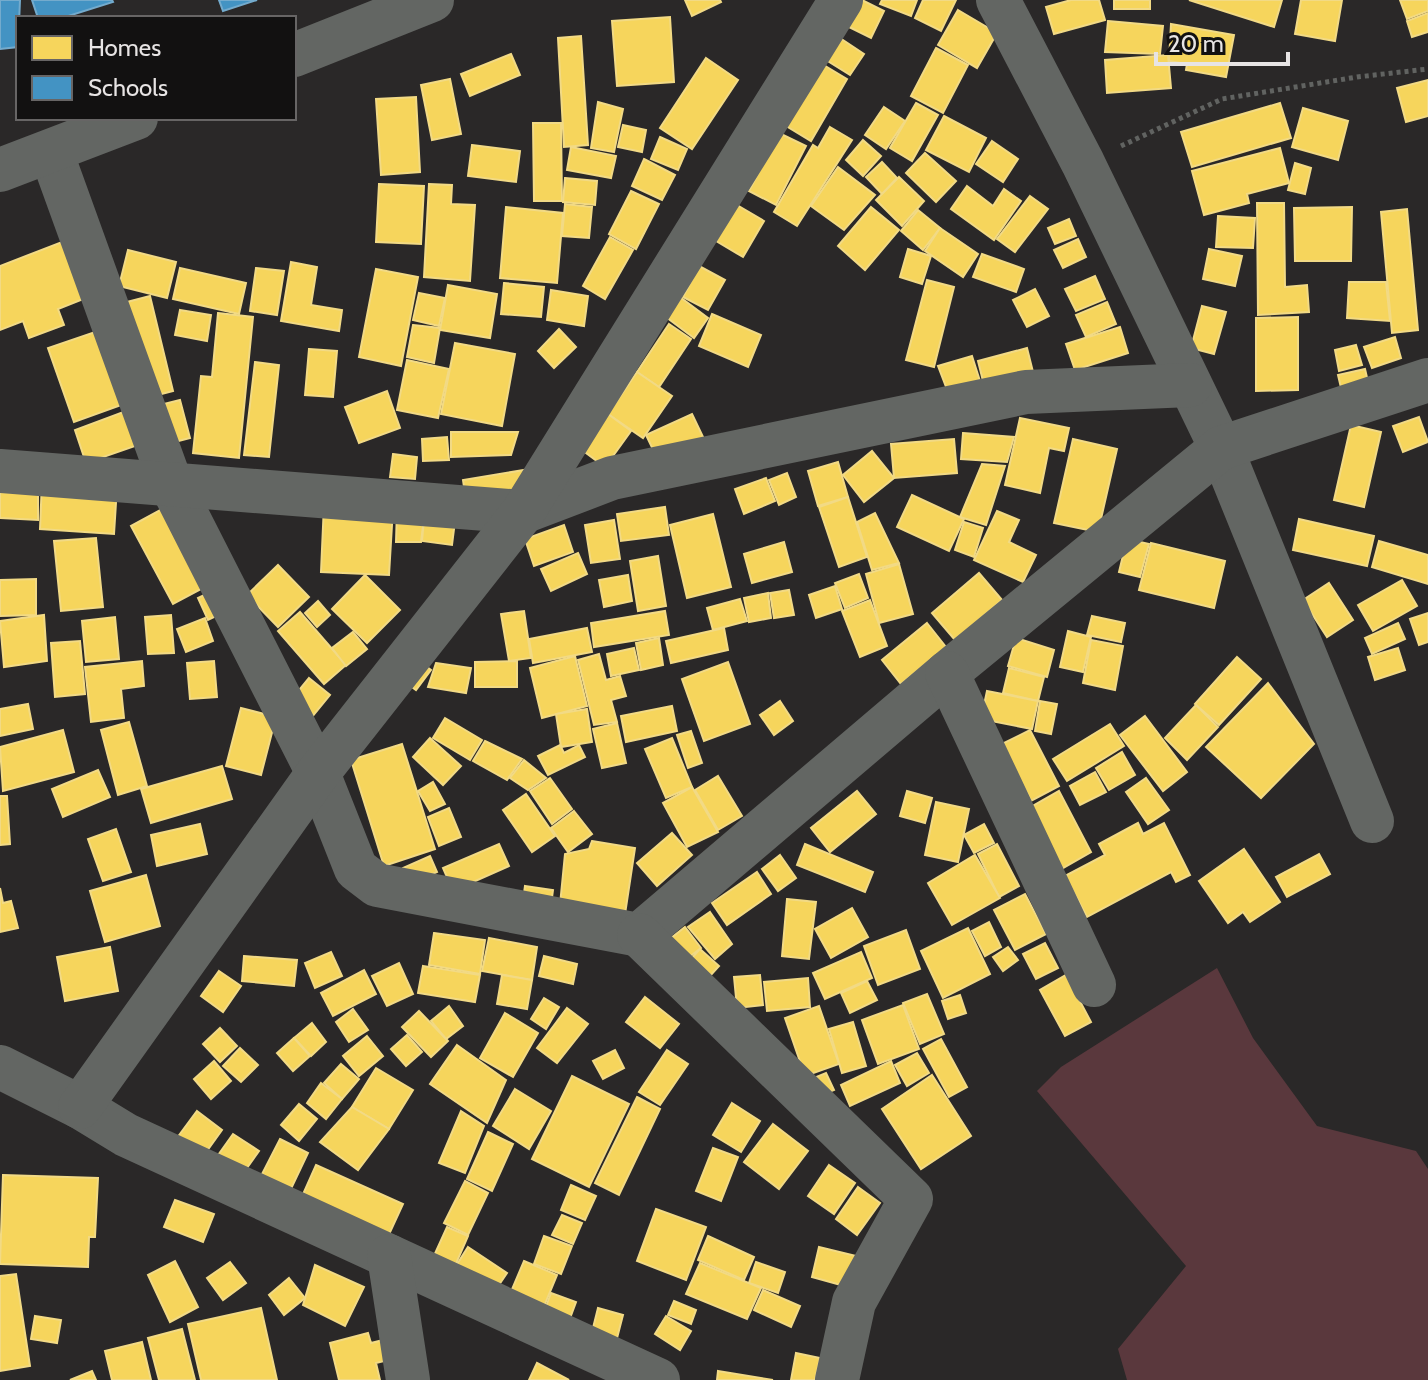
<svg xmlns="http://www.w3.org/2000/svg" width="1428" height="1380" font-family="Cabin,sans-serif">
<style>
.green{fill:#5a383d}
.homes{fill:#f6d55c;stroke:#f2da85;stroke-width:2}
.schools{fill:#4393c3;stroke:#74abcd;stroke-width:2}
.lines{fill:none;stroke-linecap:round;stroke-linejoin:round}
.path{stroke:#616361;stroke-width:5;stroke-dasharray:4 4;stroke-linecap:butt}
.minor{stroke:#636663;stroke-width:44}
</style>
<rect width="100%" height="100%" fill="#2a2828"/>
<polygon class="green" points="1217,968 1253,1038 1317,1126 1416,1151 1428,1169 1428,1380 1127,1380 1118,1349 1186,1266 1037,1091 1061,1067"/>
<g class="homes">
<polygon points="685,0 720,0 721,2 692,16"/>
<polygon points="862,0 884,11 871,38 845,25"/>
<polygon points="882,0 917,0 911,16 880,4"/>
<polygon points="923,0 956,0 941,31 915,18"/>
<polygon points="1071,0 1099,0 1105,20 1054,34 1046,7"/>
<rect x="1114" y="0" width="36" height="9"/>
<polygon points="1189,0 1282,0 1274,27"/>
<polygon points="1301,0 1342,0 1335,41 1295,34"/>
<polygon points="1400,0 1428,0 1428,11 1407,19"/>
<polygon points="958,10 997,33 977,68 938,45"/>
<polygon points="1428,13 1428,32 1412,37 1407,21"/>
<polygon points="670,17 674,82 617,86 612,21"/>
<polygon points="1108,21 1163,26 1160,54 1105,52"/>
<polygon points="1171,24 1234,35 1226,77 1186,70 1187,64 1169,61"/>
<polygon points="581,36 588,145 564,147 558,38"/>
<polygon points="840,38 864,54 850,75 826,60"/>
<polygon points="936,48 968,65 943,113 911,96"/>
<polygon points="511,54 520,75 470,96 461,74"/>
<polygon points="1168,55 1171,88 1107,93 1105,60"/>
<polygon points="706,58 738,80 692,149 660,128"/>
<polygon points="822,64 847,79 811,141 786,126"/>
<polygon points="450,79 461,134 432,140 421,85"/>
<polygon points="1428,80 1428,116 1406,122 1397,88"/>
<polygon points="416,97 420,172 381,175 376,99"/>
<polygon points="598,102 623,109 614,152 591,148"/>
<polygon points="916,103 938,115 912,161 890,148"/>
<polygon points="1280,103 1291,138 1192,167 1181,132"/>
<polygon points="884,107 905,121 886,149 865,135"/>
<polygon points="1303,108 1348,121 1338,160 1292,147"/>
<polygon points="944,116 986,138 969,172 926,150"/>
<polygon points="533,123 561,123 562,201 534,201"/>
<polygon points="623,125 646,130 642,152 618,147"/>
<polygon points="830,127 852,140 797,226 774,212 813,145 818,148"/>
<polygon points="779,133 806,146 776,205 749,191"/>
<polygon points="660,137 687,149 678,170 651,159"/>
<polygon points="863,140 881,156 863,176 846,160"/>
<polygon points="992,141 1018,159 1003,182 976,164"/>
<polygon points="472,145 520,151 516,182 468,176"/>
<polygon points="571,147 616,156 611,178 567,170"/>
<polygon points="1280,148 1289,183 1247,194 1249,203 1204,215 1192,171"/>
<polygon points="925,153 956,181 936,202 906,173"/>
<polygon points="644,159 675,175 662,200 632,186"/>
<polygon points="882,162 897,178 882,194 866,177"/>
<polygon points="1295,163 1311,168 1305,194 1288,190"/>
<polygon points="838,167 875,195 844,230 811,206"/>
<polygon points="899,177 924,201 902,226 876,200"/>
<polygon points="565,178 597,181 595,205 563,202"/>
<polygon points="379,184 424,186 421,244 376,242"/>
<polygon points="429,184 452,185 451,204 475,205 470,281 424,277"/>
<polygon points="967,186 993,206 1004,189 1021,201 994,240 951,209"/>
<polygon points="631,191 659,204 636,249 609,234"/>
<polygon points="1030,196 1048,209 1015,252 997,239"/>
<polygon points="1257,203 1284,203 1285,287 1307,285 1309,312 1258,315"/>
<polygon points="565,204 592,207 589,238 562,236"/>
<polygon points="737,205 764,221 743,257 716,241"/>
<polygon points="506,207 563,213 557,283 500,278"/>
<polygon points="871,207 899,230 865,270 838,246"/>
<polygon points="1352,207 1351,261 1295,261 1294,208"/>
<polygon points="1407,209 1418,330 1392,333 1381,212"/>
<polygon points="918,210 940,228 923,250 901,231"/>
<polygon points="1218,216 1255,218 1253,248 1216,247"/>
<polygon points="1069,219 1076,236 1055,244 1048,228"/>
<polygon points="940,228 978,254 963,277 925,251"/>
<polygon points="75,237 96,294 58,309 64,325 29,338 23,321 0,330 0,266"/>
<polygon points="610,237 633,250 605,299 583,286"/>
<polygon points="1078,239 1086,257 1063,268 1054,250"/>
<polygon points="908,249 931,256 922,284 900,277"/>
<polygon points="1209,249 1242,256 1235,286 1203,279"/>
<polygon points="128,250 176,262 167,298 119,286"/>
<polygon points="982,254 1024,269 1016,292 973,277"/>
<polygon points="291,262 317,267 311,305 342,310 339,331 281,321"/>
<polygon points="699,266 725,280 708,310 683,297"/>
<polygon points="180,268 246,283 239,314 173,299"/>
<polygon points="256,268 284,271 277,315 250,311"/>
<polygon points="376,269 418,277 401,366 359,357"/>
<polygon points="1095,276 1105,299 1076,311 1065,289"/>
<polygon points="927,280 954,287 934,367 906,360"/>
<polygon points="1349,282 1386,282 1390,321 1347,318"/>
<polygon points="504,283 544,287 541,317 501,314"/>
<polygon points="448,285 497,294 490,338 440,330"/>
<polygon points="1035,289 1049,316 1027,327 1013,300"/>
<polygon points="551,290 588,296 584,326 547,320"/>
<polygon points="419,293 445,298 439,326 413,320"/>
<polygon points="150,296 173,391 146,398 123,303"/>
<polygon points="680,297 708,318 694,338 666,317"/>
<polygon points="1107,302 1116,324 1086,337 1076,315"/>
<polygon points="1202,306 1226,312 1214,354 1191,348"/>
<polygon points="180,310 211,315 207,341 175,335"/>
<polygon points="218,313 253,317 239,458 193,453 201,376 212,377"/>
<polygon points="712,314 761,335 748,367 699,346"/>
<polygon points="1298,317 1298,390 1256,391 1256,318"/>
<polygon points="669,324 691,339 659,387 637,372"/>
<polygon points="413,325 440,328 434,363 407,357"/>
<polygon points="1120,327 1128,353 1075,370 1066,344"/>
<polygon points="559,329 576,347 554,368 538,351"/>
<polygon points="101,330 127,403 74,422 48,348"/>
<polygon points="1395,337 1401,358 1372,368 1364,347"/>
<polygon points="455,343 515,354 502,426 441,414"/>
<polygon points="1356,345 1362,365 1339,371 1335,350"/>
<polygon points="1027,348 1033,372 984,385 978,361"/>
<polygon points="309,349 337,351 333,397 305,395"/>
<polygon points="972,356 980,381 948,392 938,366"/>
<polygon points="407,360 449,369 438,418 397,410"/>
<polygon points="255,362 279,365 269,457 244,455"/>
<polygon points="1365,369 1369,386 1342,392 1338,375"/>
<polygon points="637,372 672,396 643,438 608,414"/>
<polygon points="387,391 400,428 359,443 345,407"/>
<polygon points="180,400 190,438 163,445 152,407"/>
<polygon points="126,411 138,445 86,463 75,430"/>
<polygon points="608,414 631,431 605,467 582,450"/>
<polygon points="692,414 704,439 658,460 646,435"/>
<polygon points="1419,417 1428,442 1403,452 1393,426"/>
<polygon points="1020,418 1069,428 1064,451 1049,448 1040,493 1005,485"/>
<polygon points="1351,425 1381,432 1364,507 1334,500"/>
<polygon points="451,432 518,432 511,455 451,457"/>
<polygon points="963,433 1014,437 1007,462 961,459"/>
<polygon points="447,437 449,460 423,461 422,439"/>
<polygon points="954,439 957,473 894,478 891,444"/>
<polygon points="1073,439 1117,449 1098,532 1054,523"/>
<polygon points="872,451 894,478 864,502 843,475"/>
<polygon points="393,454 417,457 415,479 390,477"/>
<polygon points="838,462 848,497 818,506 808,471"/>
<polygon points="982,464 1005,466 986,525 960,517"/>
<polygon points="524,470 528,498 467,507 463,480"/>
<polygon points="787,473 796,497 779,505 769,480"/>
<polygon points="766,478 775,501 744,514 735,489"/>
<polygon points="42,481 117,487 114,534 40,529"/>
<polygon points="0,492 38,493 38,520 0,518"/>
<polygon points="912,495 964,519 949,551 897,527"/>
<polygon points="848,497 867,557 839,567 819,507"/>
<polygon points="175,502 216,581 173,604 131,526"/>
<polygon points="324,504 393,508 389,575 321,572"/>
<polygon points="665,507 669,535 621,541 617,514"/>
<polygon points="397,509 425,509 421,542 396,542"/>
<polygon points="425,509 456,513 452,545 422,541"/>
<polygon points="997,511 1019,520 1009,542 1036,555 1023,582 974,560"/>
<polygon points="875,513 899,563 872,570 857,522"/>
<polygon points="713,514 731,587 687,598 670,525"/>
<polygon points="1299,519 1374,536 1367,566 1293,550"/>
<polygon points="614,520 620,559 591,563 585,525"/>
<polygon points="964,522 983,528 974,557 955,550"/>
<polygon points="564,525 573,552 534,566 525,539"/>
<polygon points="96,538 103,607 61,611 54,541"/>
<polygon points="1127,539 1149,544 1140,577 1119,572"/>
<polygon points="1379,541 1428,555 1428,584 1372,567"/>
<polygon points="784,542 792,572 752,583 744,554"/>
<polygon points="1151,543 1225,561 1214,608 1139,590"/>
<polygon points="578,553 587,574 551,591 541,569"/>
<polygon points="658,556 666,606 638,611 630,561"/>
<polygon points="899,564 913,614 879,623 866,574"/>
<polygon points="278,565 309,597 278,627 247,595"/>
<polygon points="979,573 1002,600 955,640 932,613"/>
<polygon points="859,574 868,598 845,608 835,583"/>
<polygon points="365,575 400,610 367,643 332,609"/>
<polygon points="628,575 632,601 604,607 599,580"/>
<polygon points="36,579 36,615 0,616 0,580"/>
<polygon points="1402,580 1417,606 1373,631 1358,605"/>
<polygon points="1329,583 1353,620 1327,637 1303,600"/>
<polygon points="227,584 237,606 208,620 198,598"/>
<polygon points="835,586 842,609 816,618 809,595"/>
<polygon points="789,590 794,615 774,618 770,593"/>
<polygon points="768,593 771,618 749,622 744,598"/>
<polygon points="740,599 747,621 713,630 707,608"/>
<polygon points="870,600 887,646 860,657 842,611"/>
<polygon points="318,601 330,615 317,627 305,613"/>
<polygon points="524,611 531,658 509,661 501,614"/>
<polygon points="665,611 669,635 594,647 591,623"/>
<polygon points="300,612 346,665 324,684 278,631"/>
<polygon points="1428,613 1428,642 1419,645 1410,619"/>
<polygon points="44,615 47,661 4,667 0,621"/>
<polygon points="171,615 174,653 148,654 145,617"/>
<polygon points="1092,616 1125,623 1121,642 1087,635"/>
<polygon points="115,617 119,659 86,662 82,621"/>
<polygon points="205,618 213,641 186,652 177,629"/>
<polygon points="927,623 946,647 901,684 882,660"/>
<polygon points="1398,623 1405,639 1372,654 1365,638"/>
<polygon points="587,628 592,652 533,663 529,639"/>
<polygon points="724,628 728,650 671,663 666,641"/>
<polygon points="1068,631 1091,637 1083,672 1060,667"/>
<polygon points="353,632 367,649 346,666 332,648"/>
<polygon points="659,638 663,665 641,670 636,643"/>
<polygon points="1016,638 1054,650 1047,677 1008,666"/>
<polygon points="1091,640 1123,646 1115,690 1083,683"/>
<polygon points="80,641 85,694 55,697 51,643"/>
<polygon points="634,648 639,670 611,676 607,654"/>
<polygon points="1398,648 1405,670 1375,680 1368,657"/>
<polygon points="599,654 606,680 620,676 626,696 611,700 617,722 594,725 578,660"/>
<polygon points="575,656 587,706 542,718 530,668"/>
<polygon points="1237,657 1261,679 1219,725 1195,704"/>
<polygon points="415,658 431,670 416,690 400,678"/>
<polygon points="142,661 144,686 121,689 124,718 91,722 85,667"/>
<polygon points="214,661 217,697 190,699 187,663"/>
<polygon points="517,661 517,687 475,687 475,662"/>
<polygon points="728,662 750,724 704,741 682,679"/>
<polygon points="436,663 471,668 466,693 428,687"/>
<polygon points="1009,668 1044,677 1038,701 1003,693"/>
<polygon points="309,678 330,695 307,723 287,705"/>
<polygon points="1268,683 1314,744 1261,798 1206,747"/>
<polygon points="987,691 1038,701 1032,729 981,719"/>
<polygon points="780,701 793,721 774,735 760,715"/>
<polygon points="1040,701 1057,704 1051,734 1035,731"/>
<polygon points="28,704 33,729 0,736 0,709"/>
<polygon points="1196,705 1218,727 1187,760 1165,738"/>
<polygon points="672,706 677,731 626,742 621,716"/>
<polygon points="241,708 276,717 261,775 226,766"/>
<polygon points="587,709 592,742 561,747 556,714"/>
<polygon points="1145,716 1187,772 1163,791 1120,735"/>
<polygon points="445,718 482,740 470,760 433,738"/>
<polygon points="129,722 147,786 118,795 101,730"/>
<polygon points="617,723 626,763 602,768 593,729"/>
<polygon points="1110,724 1124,746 1067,781 1053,759"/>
<polygon points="63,730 74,772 3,791 0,747"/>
<polygon points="1030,730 1059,786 1031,801 1002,744"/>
<polygon points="691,731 702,763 688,768 677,735"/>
<polygon points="430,738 461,766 443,785 413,757"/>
<polygon points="672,738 692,787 666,798 645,749"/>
<polygon points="485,741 522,759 507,780 473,761"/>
<polygon points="402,744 435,849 384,866 351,760"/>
<polygon points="560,745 564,753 579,745 585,757 548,775 538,756"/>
<polygon points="1122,752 1135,775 1109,790 1096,768"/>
<polygon points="524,760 546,778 528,790 510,778"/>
<polygon points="222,766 232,799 151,823 141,789"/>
<polygon points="98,770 110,797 63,817 52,789"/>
<polygon points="1095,772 1106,792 1080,805 1070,786"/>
<polygon points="718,776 742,816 718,830 695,790"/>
<polygon points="550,778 572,809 552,824 530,791"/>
<polygon points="1146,778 1169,810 1148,824 1126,792"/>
<polygon points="433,782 445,804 430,811 418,791"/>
<polygon points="692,787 718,832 687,847 663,803"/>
<polygon points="857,791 876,814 830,852 811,828"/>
<polygon points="907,791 932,798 925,823 900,816"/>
<polygon points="1059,791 1091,852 1056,872 1024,811"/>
<polygon points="526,794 555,836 532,852 503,810"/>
<polygon points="0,796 7,796 10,844 0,845"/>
<polygon points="936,802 969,809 958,862 925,855"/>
<polygon points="449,808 461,837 439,846 428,817"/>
<polygon points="574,811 592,834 568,852 551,828"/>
<polygon points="1138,823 1143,834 1164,823 1190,875 1176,882 1171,872 1087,917 1065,876 1105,855 1099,844"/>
<polygon points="200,824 207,854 157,866 151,835"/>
<polygon points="984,824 994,843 974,853 964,835"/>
<polygon points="116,829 131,872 103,881 88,839"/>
<polygon points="672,833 692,855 657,886 637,863"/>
<polygon points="592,841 635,848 625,914 560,905 565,854 589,849"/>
<polygon points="499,844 509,866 453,891 443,868"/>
<polygon points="805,844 873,872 865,892 797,865"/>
<polygon points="997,844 1019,886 999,897 978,854"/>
<polygon points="1244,849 1280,902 1250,922 1243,912 1228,923 1199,881"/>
<polygon points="1319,854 1330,874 1287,897 1276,877"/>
<polygon points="780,855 796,878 778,891 762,869"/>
<polygon points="975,855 1000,898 952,925 928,883"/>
<polygon points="430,856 437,872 410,884 403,868"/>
<polygon points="757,872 771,894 727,925 712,903"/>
<polygon points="146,875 160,926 105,942 90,891"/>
<polygon points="525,886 553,890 551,905 523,900"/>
<polygon points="0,888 3,903 11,901 18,928 0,932"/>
<polygon points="1025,894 1046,934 1015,950 994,910"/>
<polygon points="787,899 816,902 809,959 782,956"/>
<polygon points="852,908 868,937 831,958 815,929"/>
<polygon points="710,912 732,944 715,959 688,927"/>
<polygon points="989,922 1001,947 985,956 972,931"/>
<polygon points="685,927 701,948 676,967 661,946"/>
<polygon points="968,928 990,974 943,998 921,951"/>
<polygon points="906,930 920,969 878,985 864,946"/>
<polygon points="434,933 485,940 480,974 429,965"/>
<polygon points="489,938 537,947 532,980 482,971"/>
<polygon points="1045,943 1058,968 1036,979 1023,954"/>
<polygon points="110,947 118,991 65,1001 57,957"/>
<polygon points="1008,947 1018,960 1003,971 993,957"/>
<polygon points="700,949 719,966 698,989 680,971"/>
<polygon points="331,952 342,976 315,988 305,963"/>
<polygon points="861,952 872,978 825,999 813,973"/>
<polygon points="244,956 297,960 294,986 242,981"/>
<polygon points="544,956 577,964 573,984 539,976"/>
<polygon points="399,963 413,994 387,1006 372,976"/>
<polygon points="423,966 480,975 475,1002 418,993"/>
<polygon points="364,970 376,994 333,1016 321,993"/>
<polygon points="219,971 241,986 223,1012 201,996"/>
<polygon points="502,975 532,980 527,1009 497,1004"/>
<polygon points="760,975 763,1005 737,1008 734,977"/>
<polygon points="1066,975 1091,1022 1065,1036 1040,990"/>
<polygon points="808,978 810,1007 767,1011 764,982"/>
<polygon points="867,981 877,1000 850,1013 841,993"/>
<polygon points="927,994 944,1034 920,1044 903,1003"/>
<polygon points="960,995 966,1013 948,1019 942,1001"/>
<polygon points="645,997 679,1024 660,1048 626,1022"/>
<polygon points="544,998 559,1007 546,1029 531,1019"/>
<polygon points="903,1005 919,1049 878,1064 862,1020"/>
<polygon points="449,1006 463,1026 446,1039 431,1021"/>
<polygon points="819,1006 839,1064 805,1076 785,1018"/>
<polygon points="567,1008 588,1024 557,1063 537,1048"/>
<polygon points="353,1009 368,1030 349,1042 336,1022"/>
<polygon points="419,1011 448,1041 431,1057 402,1027"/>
<polygon points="505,1013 538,1033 513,1077 480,1058"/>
<polygon points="853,1022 866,1066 842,1073 829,1029"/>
<polygon points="312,1023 326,1042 311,1056 294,1038"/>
<polygon points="220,1028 237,1046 220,1062 203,1044"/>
<polygon points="407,1035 422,1052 406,1066 391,1049"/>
<polygon points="367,1036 383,1056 359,1076 343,1056"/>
<polygon points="294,1038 310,1056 293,1071 277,1053"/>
<polygon points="941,1039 967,1087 949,1097 923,1049"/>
<polygon points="457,1045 506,1080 487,1123 430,1084"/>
<polygon points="240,1048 258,1065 241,1082 223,1066"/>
<polygon points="615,1050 624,1068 603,1079 593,1061"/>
<polygon points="667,1050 688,1064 660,1105 639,1092"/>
<polygon points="917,1053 929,1073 907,1086 895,1065"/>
<polygon points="214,1061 231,1081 211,1099 194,1079"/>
<polygon points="891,1061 900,1083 850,1106 841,1085"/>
<polygon points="341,1064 359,1079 342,1099 324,1083"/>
<polygon points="376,1068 413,1090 389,1129 352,1107"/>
<polygon points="826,1073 834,1090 812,1099 804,1082"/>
<polygon points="932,1075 971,1136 921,1169 882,1109"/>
<polygon points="572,1076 629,1104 589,1187 532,1159"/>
<polygon points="321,1083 342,1099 326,1119 307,1103"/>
<polygon points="515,1089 551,1111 529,1149 493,1126"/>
<polygon points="637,1097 660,1109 619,1195 595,1183"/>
<polygon points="732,1103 760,1121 741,1152 713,1135"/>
<polygon points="299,1104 317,1119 299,1141 281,1125"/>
<polygon points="352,1107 389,1129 358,1170 320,1142"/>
<polygon points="197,1111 222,1130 199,1162 174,1142"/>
<polygon points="461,1111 484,1126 465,1173 439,1163"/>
<polygon points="773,1124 808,1151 779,1189 744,1162"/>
<polygon points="488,1132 513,1144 492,1191 467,1179"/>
<polygon points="233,1134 259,1151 242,1175 216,1158"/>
<polygon points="280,1139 308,1153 290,1191 261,1176"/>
<polygon points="713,1148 738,1157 721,1201 696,1191"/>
<polygon points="316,1165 403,1204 386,1241 300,1201"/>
<polygon points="829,1165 855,1183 834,1214 808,1196"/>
<polygon points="3,1175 98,1178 95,1237 89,1237 88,1267 0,1264"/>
<polygon points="465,1181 488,1193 468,1235 444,1223"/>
<polygon points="571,1185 596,1196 585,1220 561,1210"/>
<polygon points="858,1187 880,1203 857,1235 836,1219"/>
<polygon points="175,1200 214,1214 203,1242 164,1227"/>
<polygon points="656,1209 706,1227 686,1280 637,1261"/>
<polygon points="562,1215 582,1223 573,1244 552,1235"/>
<polygon points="447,1227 468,1236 455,1266 433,1258"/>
<polygon points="544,1236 572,1246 561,1274 534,1264"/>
<polygon points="708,1236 754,1257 744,1280 698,1260"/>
<polygon points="468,1247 507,1273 490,1298 452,1272"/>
<polygon points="819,1247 856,1256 848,1287 812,1277"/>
<polygon points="175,1261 198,1307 170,1322 148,1275"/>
<polygon points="524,1261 557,1275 538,1321 505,1306"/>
<polygon points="230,1262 246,1283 223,1300 207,1278"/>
<polygon points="756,1262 785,1272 778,1293 749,1283"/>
<polygon points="700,1263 761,1288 747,1319 686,1294"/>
<polygon points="315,1265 364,1287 345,1326 303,1305"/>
<polygon points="16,1274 30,1366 0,1371 0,1276"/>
<polygon points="289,1278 305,1298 284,1315 269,1295"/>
<polygon points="763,1290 800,1306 791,1327 754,1310"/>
<polygon points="551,1293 576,1302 566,1329 541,1320"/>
<polygon points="674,1301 696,1310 691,1324 668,1315"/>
<polygon points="261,1308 277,1380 201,1380 188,1324"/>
<polygon points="598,1308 623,1315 616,1342 591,1336"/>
<polygon points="35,1316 61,1320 57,1343 31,1339"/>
<polygon points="666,1316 691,1331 680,1350 655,1334"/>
<polygon points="182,1329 195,1380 159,1380 148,1338"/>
<polygon points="368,1333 371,1343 387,1339 392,1359 376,1363 380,1380 339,1380 330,1343"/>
<polygon points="142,1342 151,1380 112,1380 105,1351"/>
<polygon points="796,1353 820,1358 815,1380 791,1380"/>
<polygon points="537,1363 569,1380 529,1380"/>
<polygon points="92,1371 96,1380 70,1380"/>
<polygon points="718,1371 773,1380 717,1380"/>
</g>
<g class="schools">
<polygon points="0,0 20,0 18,47 0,49"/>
<polygon points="32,0 112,0 113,2 62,18 38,18"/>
<polygon points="219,0 257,0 223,11"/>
</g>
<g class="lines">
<polyline class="path" points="1121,146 1222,99 1357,77 1428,69"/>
<g class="minor">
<polyline points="998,0 1083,163 1221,448 1372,821"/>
<polyline points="294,55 432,0"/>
<polyline points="51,152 171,484 318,773 356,869 377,885 639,935 947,673 1221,448 1428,380"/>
<polyline points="0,170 136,118"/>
<polyline points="0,471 523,512 612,478 1026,392 1190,385"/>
<polyline points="947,673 1094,985"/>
<polyline points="639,935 911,1199 854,1302 837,1380"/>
<polyline points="0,1067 80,1107 126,1135 658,1380"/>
<polyline points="80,1107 318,773 523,512 841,0"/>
<polyline points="389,1256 408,1380"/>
</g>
</g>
<rect x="16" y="16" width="280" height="104" fill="#121111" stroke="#676565" stroke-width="2"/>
<rect x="32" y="36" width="40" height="24" fill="#f6d55c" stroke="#676565" stroke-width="2"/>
<text x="88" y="56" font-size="24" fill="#e7e4e4">Homes</text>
<rect x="32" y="76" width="40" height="24" fill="#4393c3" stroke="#676565" stroke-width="2"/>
<text x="88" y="96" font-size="24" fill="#e7e4e4">Schools</text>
<path d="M1156 52v12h132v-12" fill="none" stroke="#e7e4e4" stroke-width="4"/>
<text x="1168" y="52" font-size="24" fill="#e7e4e4" stroke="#121111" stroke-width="6" paint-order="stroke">20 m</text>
</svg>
